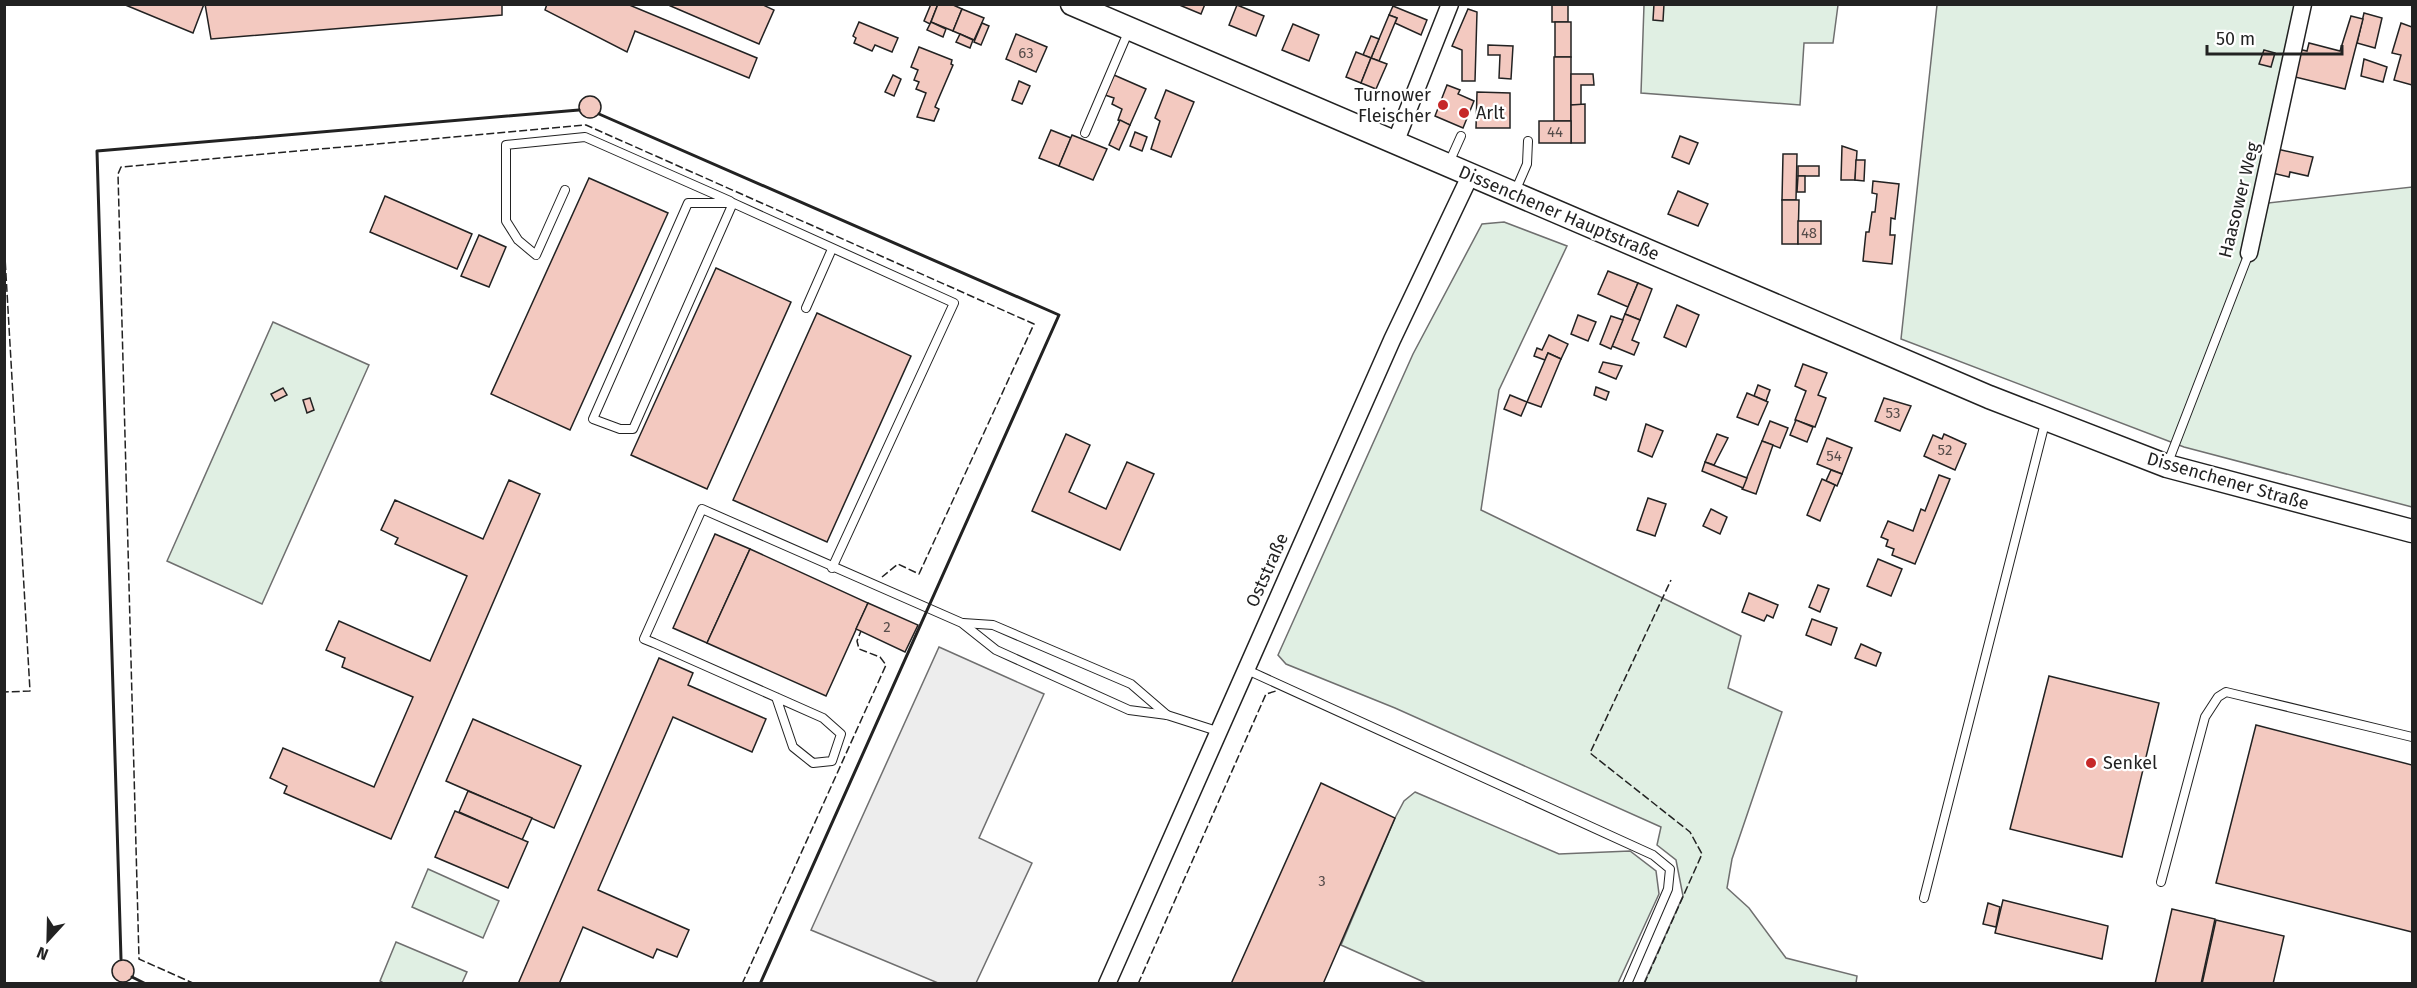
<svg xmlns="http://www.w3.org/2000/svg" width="2417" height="988" font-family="'Fira Sans',sans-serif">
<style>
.green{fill:#e0efe3;stroke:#6f6f6f;stroke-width:1.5}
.parking{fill:#ededed;stroke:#6f6f6f;stroke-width:1.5}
.building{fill:#f3c9c0;stroke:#222;stroke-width:1.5}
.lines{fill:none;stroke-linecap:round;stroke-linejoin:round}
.service-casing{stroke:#222;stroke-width:10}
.minor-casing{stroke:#222;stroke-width:19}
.secondary-casing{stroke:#222;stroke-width:25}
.service{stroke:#fff;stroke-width:8}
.minor{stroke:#fff;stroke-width:16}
.secondary{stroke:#fff;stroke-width:22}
.fence{stroke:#222;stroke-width:1.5;stroke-dasharray:8 3;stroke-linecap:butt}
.wall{stroke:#222;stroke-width:3}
.poi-dot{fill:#c62828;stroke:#fff;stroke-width:2}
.labels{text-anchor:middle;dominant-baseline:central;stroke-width:4.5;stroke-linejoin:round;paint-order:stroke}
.number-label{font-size:15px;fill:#564c4a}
.poi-label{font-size:18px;fill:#222;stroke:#fff;text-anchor:start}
.street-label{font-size:18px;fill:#222;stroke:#fff}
</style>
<rect width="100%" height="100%" fill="#fff"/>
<g class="green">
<polygon points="1644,5 1838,5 1833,43 1804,43 1800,105 1641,93"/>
<polygon points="1937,5 2295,5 2251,205 2412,187 2412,507 2184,447 1901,339"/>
<polygon points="1504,222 1567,246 1499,390 1481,510 1741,636 1728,688 1782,712 1732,859 1727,888 1749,908 1786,958 1857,976 1856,983 1644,983 1683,896 1676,860 1657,845 1661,827 1395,708 1286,664 1278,655 1413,354 1482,224"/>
<polygon points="273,322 369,365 262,604 167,561"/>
<polygon points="1415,792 1559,854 1630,851 1656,871 1659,894 1618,983 1426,983 1341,945 1395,818 1404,801"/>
<polygon points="428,869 499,901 483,938 412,907"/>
<polygon points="396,942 467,972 462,983 385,984 380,981"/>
</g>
<polygon class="parking" points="939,647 1044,694 979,838 1032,863 976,983 938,983 811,930"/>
<g class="building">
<polygon points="123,4 204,4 193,33"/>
<polygon points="205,4 502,4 502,15 211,39"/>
<polygon points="547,4 627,4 757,58 749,78 635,31 627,52 545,10"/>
<polygon points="666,4 761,4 774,10 759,44"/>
<polygon points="931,4 938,4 930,24 924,21"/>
<polygon points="938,4 951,4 962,9 953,31 931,22"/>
<polygon points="1177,4 1205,4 1201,14"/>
<rect x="1552" y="4" width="16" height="18"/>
<polygon points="1654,4 1664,4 1663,21 1653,20"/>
<polygon points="1237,5 1264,16 1256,36 1229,25"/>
<polygon points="1393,6 1427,20 1421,35 1395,23 1397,18 1389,15"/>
<polygon points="962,9 984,18 974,40 953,31"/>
<polygon points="1468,9 1477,12 1475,81 1462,81 1462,50 1452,46"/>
<polygon points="2364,13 2382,18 2375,48 2357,43"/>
<polygon points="1389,15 1397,18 1379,61 1371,58"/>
<polygon points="2351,16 2363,19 2345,89 2291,76 2298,49 2307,51 2309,43 2340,51"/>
<polygon points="859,22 898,38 892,52 875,45 872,51 854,43 856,38 853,36"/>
<polygon points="931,22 946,29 943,37 927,30"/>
<rect x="1555" y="22" width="16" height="35"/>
<polygon points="982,23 989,26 981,45 974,42"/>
<polygon points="2401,23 2412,27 2412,85 2394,80 2401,55 2392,53"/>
<polygon points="1293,24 1319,35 1309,61 1282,50"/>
<polygon points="960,34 973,40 970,48 956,42"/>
<polygon points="1016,34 1047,47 1036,72 1006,59"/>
<polygon points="1371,36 1379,39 1371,58 1363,55"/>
<polygon points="1488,45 1513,46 1511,79 1499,78 1500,55 1488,55"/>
<polygon points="919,47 952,60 951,64 953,65 935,107 939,109 934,121 917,117 926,93 916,89 919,82 914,80 918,70 911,67"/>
<polygon points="2264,50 2275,53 2271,67 2259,64"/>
<polygon points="1356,52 1371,58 1361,83 1346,77"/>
<rect x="1554" y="57" width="17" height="64"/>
<polygon points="1371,58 1387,64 1376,89 1361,83"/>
<polygon points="2364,59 2387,67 2383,82 2361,76"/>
<polygon points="1571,74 1593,74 1594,85 1581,85 1581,105 1571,105"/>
<polygon points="893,75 901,79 894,96 885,92"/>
<polygon points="1114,75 1146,89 1130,125 1118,120 1122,109 1112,104 1114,98 1105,95"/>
<polygon points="1019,81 1030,86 1022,104 1012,100"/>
<polygon points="1447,85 1460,90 1458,94 1474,101 1463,128 1435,116"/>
<polygon points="1166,90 1194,102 1171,157 1151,149 1160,121 1155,118"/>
<polygon points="1477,92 1510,93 1510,128 1476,128"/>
<circle cx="590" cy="107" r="11"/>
<polygon points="1585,104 1585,143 1571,143 1571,105"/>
<polygon points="1120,120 1130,125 1119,150 1109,145"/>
<rect x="1539" y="121" width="32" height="22"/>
<polygon points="1051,130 1071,138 1059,166 1039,158"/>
<polygon points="1135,132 1147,137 1142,151 1130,146"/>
<polygon points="1072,135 1107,149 1093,180 1059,166"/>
<polygon points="1680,136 1698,143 1689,164 1672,157"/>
<polygon points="1842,146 1857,151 1855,180 1841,180"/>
<polygon points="2277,149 2313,157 2308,176 2290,172 2289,177 2272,173"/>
<polygon points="1783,154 1797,154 1796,200 1782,200"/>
<polygon points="1856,160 1865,160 1864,181 1855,180"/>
<rect x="1798" y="166" width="21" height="10"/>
<polygon points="1798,176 1805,176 1805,192 1797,192"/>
<polygon points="589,178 668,213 570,430 491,394"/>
<polygon points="1873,181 1899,184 1895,219 1891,218 1890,235 1895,235 1892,264 1863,261 1866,232 1869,232 1872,212 1875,212 1877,194 1872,193"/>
<polygon points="1678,191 1708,204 1698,226 1668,214"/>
<polygon points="385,196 472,234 457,269 370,232"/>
<polygon points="1782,200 1799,200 1798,244 1782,244"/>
<rect x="1798" y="221" width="23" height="23"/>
<polygon points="479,235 506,247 489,287 461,276"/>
<polygon points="716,268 791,302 707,489 631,455"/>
<polygon points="1608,271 1638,283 1628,307 1598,294"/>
<polygon points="1638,283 1652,289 1640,320 1625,314"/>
<polygon points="1677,305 1699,315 1686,347 1664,337"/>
<polygon points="817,313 911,356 827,542 733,500"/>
<polygon points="1625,314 1640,320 1632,340 1639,343 1634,355 1612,346"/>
<polygon points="1578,315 1596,322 1588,341 1571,334"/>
<polygon points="1611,316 1623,320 1611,349 1600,344"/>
<polygon points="1549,335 1568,344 1561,359 1548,353 1545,360 1534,356 1537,348 1542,350"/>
<polygon points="1548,353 1561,359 1541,407 1527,402"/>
<polygon points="1603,362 1622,366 1616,379 1599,372"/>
<polygon points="1803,364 1827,373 1818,395 1826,398 1815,427 1795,420 1806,391 1795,386"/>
<polygon points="1758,385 1770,390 1766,401 1754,396"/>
<polygon points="1596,387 1609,392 1606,400 1594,395"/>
<polygon points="283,388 287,395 275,401 271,394"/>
<polygon points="1747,393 1768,402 1758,425 1737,417"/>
<polygon points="1510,395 1527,402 1521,416 1504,409"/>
<polygon points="310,398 314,410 307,413 303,400"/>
<polygon points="1884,398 1911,406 1900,431 1875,421"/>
<polygon points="1796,420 1813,427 1807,442 1790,435"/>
<polygon points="1770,421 1788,428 1780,448 1762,441"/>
<polygon points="1646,424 1663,431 1652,457 1638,451"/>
<polygon points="1066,434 1090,445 1069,492 1106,509 1127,462 1154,474 1120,550 1032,511"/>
<polygon points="1717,434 1728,438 1714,465 1705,462"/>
<polygon points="1944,434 1966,444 1955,470 1924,456 1933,435 1942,439"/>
<polygon points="1827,438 1852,448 1842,474 1817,464"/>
<polygon points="1762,441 1773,445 1756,494 1742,489"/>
<polygon points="1705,462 1747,478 1743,488 1702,471"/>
<polygon points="1831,470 1842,474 1837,486 1826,481"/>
<polygon points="1939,475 1950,479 1915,564 1892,555 1894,549 1886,546 1888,540 1881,537 1888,521 1913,531 1921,509 1925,511"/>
<polygon points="1822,479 1835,485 1820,521 1807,515"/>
<polygon points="509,480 540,494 391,839 284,793 287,786 270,778 283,748 374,787 413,697 342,667 345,658 326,650 339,621 430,661 467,576 395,544 398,538 381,530 395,500 483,539"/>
<polygon points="1648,498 1666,504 1655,536 1637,530"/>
<polygon points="1711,509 1727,517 1720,534 1703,526"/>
<polygon points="715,534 750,549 707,643 673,628"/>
<polygon points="750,549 868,603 826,696 707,643"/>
<polygon points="1878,559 1902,569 1891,596 1867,586"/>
<polygon points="1818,585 1829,589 1820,612 1809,607"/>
<polygon points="1749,593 1778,605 1773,618 1767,615 1764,621 1742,612"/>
<polygon points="868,603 918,625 905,652 856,629"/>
<polygon points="1812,619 1837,628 1831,645 1806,635"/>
<polygon points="1861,644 1881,653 1876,666 1855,658"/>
<polygon points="659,658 693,673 688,685 766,719 752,752 673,717 598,890 689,930 677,957 657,949 653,958 583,927 559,984 518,984"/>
<polygon points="2049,676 2159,703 2122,857 2010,829"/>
<polygon points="473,719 581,766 554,828 446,781"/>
<polygon points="2256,725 2412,765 2412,932 2216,883"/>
<polygon points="1321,783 1395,818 1323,984 1231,984"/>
<polygon points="468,791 532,818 522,840 459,812"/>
<polygon points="455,811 528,842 508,888 435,857"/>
<polygon points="2003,900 2108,926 2102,959 1995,933"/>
<polygon points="1988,903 2000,907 1996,927 1983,924"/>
<polygon points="2172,909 2215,919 2201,984 2155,984"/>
<polygon points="2216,920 2284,936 2273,984 2202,984"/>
<circle cx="123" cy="971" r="11"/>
</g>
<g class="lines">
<g class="service-casing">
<g id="service">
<polyline points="1085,133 1129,30"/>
<polyline points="1448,165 1461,136"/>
<polyline points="565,190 536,255 518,240 506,221 506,145 585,137 730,201"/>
<polyline points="1514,194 1527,164 1528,141"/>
<polyline points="733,203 688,203 593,419 620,429 633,429 733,203 954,303 832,568"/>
<polyline points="806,308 832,249"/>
<polyline points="2167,465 2249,253"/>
<polyline points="963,623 993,625 1131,684 1167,715"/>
<polyline points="1245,669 1653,855 1670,869 1668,889 1627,984"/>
<polyline points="776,697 793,747 813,763 832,761 841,734 823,718 654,643 644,639 702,509 962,623 996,650 1129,710 1167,715 1217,731"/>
<polyline points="2161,882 2205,717 2218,697 2226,692 2412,737"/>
<polyline points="1924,898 2046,419"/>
</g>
</g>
<g class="minor-casing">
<g id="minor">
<polyline points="1395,143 1450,4"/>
<polyline points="2249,253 2303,4"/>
<polyline points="1107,984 1392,340 1470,176"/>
</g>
</g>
<g class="secondary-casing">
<polyline id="secondary" points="1072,4 1989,397 2167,466 2412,531"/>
</g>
<use href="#service" class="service"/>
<use href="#minor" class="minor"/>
<use href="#secondary" class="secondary"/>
<g class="fence">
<polyline points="4,240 30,691 4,692"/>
<polyline points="195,984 139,959 118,174 121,167 586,125 1034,324 919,574 898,564 882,577"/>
<polyline points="742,984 886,665 880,657 859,649 857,641 861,631"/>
<polyline points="1138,984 1266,694 1276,691"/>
<polyline points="1644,984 1702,854 1690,832 1590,753 1671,580"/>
</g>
<g class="wall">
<polyline points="599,114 1059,315 760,984"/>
<polyline points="121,959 97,151 579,110"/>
<polyline points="132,977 146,984"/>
</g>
</g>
<g class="poi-dot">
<circle cx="1443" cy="105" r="6"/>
<circle cx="1464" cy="113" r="6"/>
<circle cx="2091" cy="763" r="6"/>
</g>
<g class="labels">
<g class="number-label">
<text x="1026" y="53">63</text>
<text x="1555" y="132">44</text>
<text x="1809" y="233">48</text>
<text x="1893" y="413">53</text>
<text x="1945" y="450">52</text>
<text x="1834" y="456">54</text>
<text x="887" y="627">2</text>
<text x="1322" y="881">3</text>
</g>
<g class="poi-label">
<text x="1431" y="95" text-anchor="end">Turnower<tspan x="1431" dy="21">Fleischer</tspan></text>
<text x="1476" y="113">Arlt</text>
<text x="2103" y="763">Senkel</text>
</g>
<g class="street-label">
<text transform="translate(2239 200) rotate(-76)">Haasower Weg</text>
<text transform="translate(1559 213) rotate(23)">Dissenchener Hauptstraße</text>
<text transform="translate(2228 481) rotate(16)">Dissenchener Straße</text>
<text transform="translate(1267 570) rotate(-66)">Oststraße</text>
</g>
</g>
<rect width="2417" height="988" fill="none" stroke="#222222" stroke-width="12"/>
<g transform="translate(48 940) rotate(202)" stroke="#ffffff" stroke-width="4.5" paint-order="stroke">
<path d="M0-4.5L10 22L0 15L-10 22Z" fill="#222222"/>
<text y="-9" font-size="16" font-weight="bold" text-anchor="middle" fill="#222222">N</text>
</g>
<path d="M2207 45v9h135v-9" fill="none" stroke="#222222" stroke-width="3"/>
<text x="2216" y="45" font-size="18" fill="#222222" stroke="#ffffff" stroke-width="4.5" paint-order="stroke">50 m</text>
</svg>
